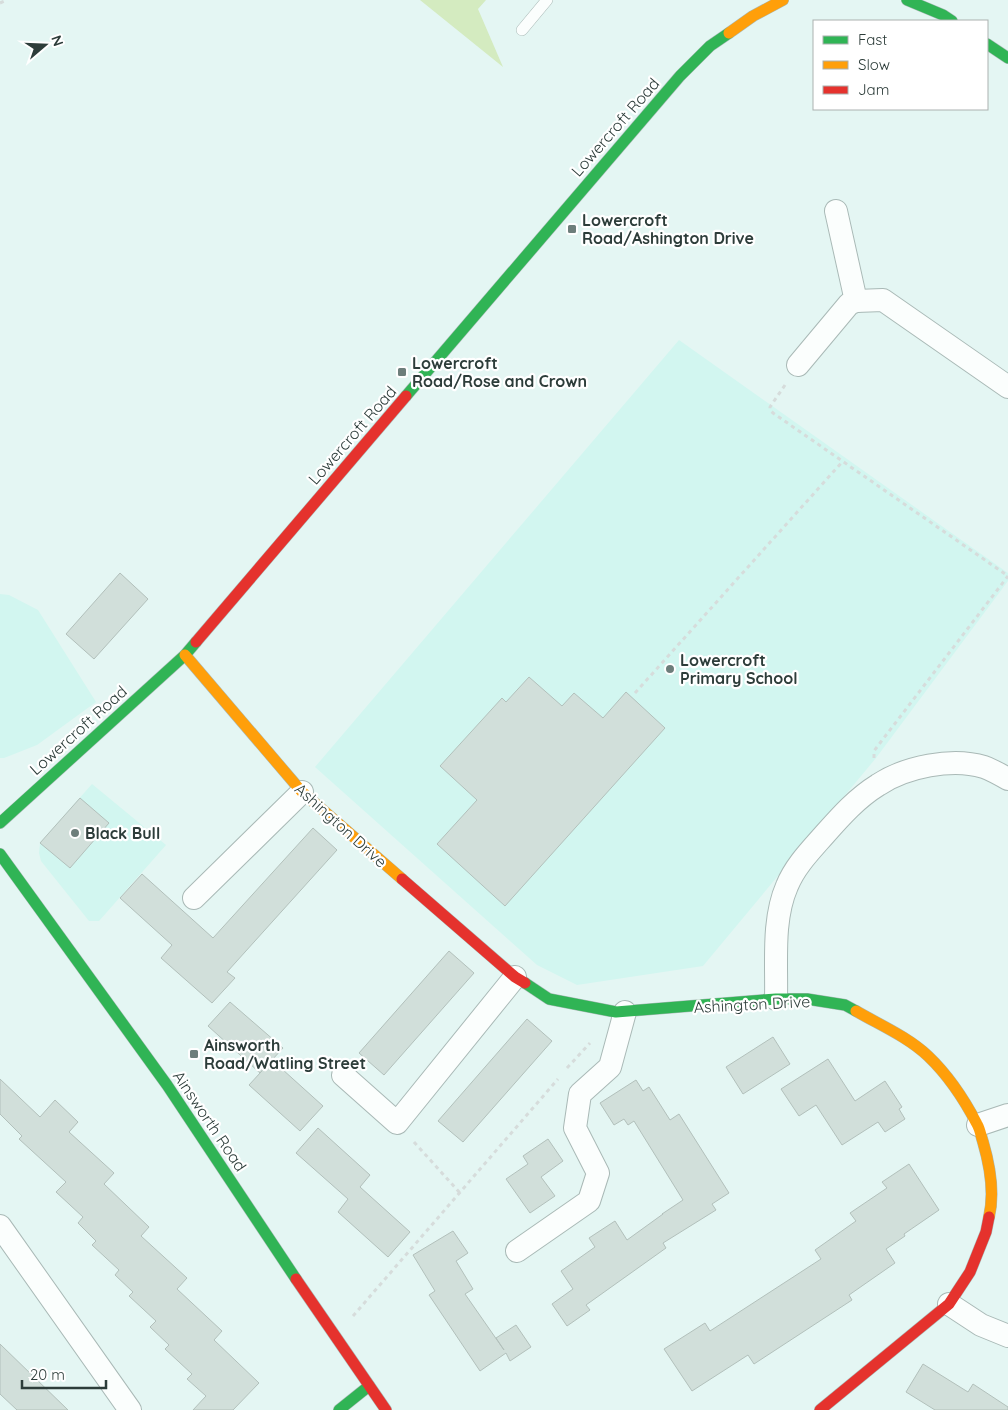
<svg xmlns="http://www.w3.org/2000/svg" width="1008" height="1410" font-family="Quicksand,sans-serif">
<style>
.built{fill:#d2f6f0}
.green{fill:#d4ebc0}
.building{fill:#d1dfda;stroke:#b2c0bb}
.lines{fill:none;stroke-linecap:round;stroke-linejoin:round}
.lane-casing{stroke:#a9b9b6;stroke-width:12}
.street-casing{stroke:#a9b9b6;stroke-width:24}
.fast-casing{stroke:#a9b9b6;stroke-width:12}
.slow-casing{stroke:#a9b9b6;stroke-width:12}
.jam-casing{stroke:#a9b9b6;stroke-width:12}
.path{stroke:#d6dcdb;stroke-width:3;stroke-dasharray:4 4;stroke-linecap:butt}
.lane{stroke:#fbfefd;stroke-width:11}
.street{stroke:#fbfefd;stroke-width:22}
.fast{stroke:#30b455;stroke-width:11}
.slow{stroke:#ff9f0a;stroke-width:11}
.jam{stroke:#e5322d;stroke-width:11}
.poi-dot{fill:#6d7e7b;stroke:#fff;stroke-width:2}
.labels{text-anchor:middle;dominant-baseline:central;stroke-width:4.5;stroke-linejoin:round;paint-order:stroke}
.street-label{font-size:16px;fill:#2d3d3a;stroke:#fff}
.poi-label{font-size:16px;font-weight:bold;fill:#2d3d3a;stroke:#fff;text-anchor:start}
</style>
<rect width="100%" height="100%" fill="#e4f6f3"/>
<g class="built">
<polygon points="679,340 1008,573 1008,581 876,758 703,966 577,985 537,965 315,767"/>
<polygon points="0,594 9,595 38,610 96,702 37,745 4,758 0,758"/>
<polygon points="92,784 166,845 99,921 89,921 41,861 39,853 40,843"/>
</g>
<polygon class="green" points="420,0 486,0 478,9 503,67"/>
<g class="building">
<polygon points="120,573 148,599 94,659 66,634"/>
<polygon points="529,677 562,706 574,693 603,718 626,692 665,728 505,906 437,844 477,800 440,766 502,698 506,702"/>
<polygon points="80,798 109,823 70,868 40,843"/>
<polygon points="313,828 337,850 227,972 235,978 212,1003 161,958 172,945 120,898 142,874 213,938"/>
<polygon points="449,951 474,973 384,1075 359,1053"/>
<polygon points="230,1002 283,1048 260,1073 208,1026"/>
<polygon points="527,1019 552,1041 463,1142 438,1121"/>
<polygon points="773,1037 790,1064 743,1094 726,1067"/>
<polygon points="828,1059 855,1101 885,1081 902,1107 899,1109 905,1119 885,1132 878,1122 842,1145 816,1105 799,1116 781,1089"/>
<polygon points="272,1060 323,1106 300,1131 249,1085"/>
<polygon points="0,1079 40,1117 55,1100 78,1122 69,1132 114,1173 104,1184 149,1227 141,1236 187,1278 177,1289 222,1331 214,1340 259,1383 233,1410 193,1410 206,1396 187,1379 192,1374 165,1349 169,1345 150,1327 156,1321 129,1296 133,1292 115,1275 119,1270 92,1245 96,1241 78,1223 83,1217 56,1192 66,1182 19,1139 22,1136 0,1114"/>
<polygon points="636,1080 643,1091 649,1087 670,1120 679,1114 729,1193 712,1204 716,1210 663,1243 666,1248 586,1305 590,1310 567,1326 552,1304 573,1289 561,1271 595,1247 589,1238 615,1221 627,1240 663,1214 662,1214 683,1200 634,1121 628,1125 624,1119 614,1125 600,1103"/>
<polygon points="318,1128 370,1175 360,1187 410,1232 388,1257 338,1212 348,1199 296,1153"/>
<polygon points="548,1139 563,1161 541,1177 555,1196 530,1213 506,1179 528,1164 523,1156"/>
<polygon points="909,1164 939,1210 904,1234 905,1236 886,1249 895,1263 849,1295 852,1300 754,1364 748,1355 692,1391 664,1349 705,1323 710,1331 821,1259 815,1250 856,1221 850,1213 887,1188 882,1182"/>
<polygon points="453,1231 468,1253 456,1261 473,1289 465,1294 504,1350 496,1338 516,1325 531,1347 510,1361 506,1353 480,1371 429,1295 435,1291 413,1255"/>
<polygon points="0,1344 68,1410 17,1410 0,1394"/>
<polygon points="923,1364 968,1392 973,1384 1008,1407 1008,1410 935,1410 906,1392"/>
</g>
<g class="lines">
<g class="lane-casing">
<polyline id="lane" points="522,30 547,0"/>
</g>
<g class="street-casing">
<g id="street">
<polyline points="836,211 856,301"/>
<polyline points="798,365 849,304 856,301 883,300 1008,387"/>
<polyline points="194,898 302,792"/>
<path d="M 776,999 C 777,963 772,920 787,886 C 795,866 811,850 825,834 C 841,816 857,798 878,785 C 905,767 952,757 984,767 C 992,770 1001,775 1008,779"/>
<polyline points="343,1075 397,1123 515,977"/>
<polyline points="978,1125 1008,1115"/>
<polyline points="0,1226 130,1410"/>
<polyline points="517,1251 589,1201 598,1173 575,1128 580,1094 610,1067 625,1012"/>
<polyline points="949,1304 981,1325 1008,1336"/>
</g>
</g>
<g class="fast-casing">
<g id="fast">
<polyline points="907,0 943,15 952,21"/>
<polyline points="987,44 1008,58"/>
<polyline points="406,396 680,76 710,46 729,33"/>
<polyline points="0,823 185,655 196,642"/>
<polyline points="0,854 167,1085 296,1279"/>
<polyline points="525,983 549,999 616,1012 776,999 807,999 845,1005 856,1011"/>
<polyline points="339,1410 369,1386"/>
</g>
</g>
<g class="slow-casing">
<g id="slow">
<polyline points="729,33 753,16 783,0"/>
<polyline points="185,655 302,792 402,879"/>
<path d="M 856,1011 C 880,1025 908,1037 928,1056 C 948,1075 964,1099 977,1124 C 980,1129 981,1136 983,1142 C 990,1166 995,1192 989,1217"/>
</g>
</g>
<g class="jam-casing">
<g id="jam">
<polyline points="196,642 406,396"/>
<polyline points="402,879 515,977 525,983"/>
<polyline points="296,1279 386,1410"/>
<polyline points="820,1410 949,1304 970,1272 986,1232 989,1217"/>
</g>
</g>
<g class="path">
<polyline points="0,3 7,0"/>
<polyline points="785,385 770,407 770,410 773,413 1008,576"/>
<polyline points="635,693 843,461"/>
<polyline points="874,758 874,751 880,743 1008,576"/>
<polyline points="567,1068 590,1043"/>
<polyline points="414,1142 460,1193"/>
<polyline points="353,1316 558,1079"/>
</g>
<use href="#lane" class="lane"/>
<use href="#street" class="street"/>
<use href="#fast" class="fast"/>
<use href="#slow" class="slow"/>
<use href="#jam" class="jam"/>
</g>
<g class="poi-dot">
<rect x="567" y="224" width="10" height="10" rx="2.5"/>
<rect x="397" y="367" width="10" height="10" rx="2.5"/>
<circle cx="670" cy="669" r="5"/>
<circle cx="75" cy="833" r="5"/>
<rect x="189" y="1049" width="10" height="10" rx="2.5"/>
</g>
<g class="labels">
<g class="street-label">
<text transform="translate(615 127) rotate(-49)">Lowercroft Road</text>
<text transform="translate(352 435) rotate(-49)">Lowercroft Road</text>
<text transform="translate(78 730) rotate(-42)">Lowercroft Road</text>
<text transform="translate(341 825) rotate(42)">Ashington Drive</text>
<text transform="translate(752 1004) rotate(-3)">Ashington Drive</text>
<text transform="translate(210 1121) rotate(56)">Ainsworth Road</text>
</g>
<g class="poi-label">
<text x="582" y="220">Lowercroft<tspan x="582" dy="18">Road/Ashington Drive</tspan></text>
<text x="412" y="363">Lowercroft<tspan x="412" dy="18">Road/Rose and Crown</tspan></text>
<text x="680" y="660">Lowercroft<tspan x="680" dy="18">Primary School</tspan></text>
<text x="85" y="833">Black Bull</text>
<text x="204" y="1045">Ainsworth<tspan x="204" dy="18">Road/Watling Street</tspan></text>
</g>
</g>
<rect x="813" y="20" width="175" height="90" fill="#ffffff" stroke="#abb1b0"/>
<rect x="823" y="36" width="25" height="8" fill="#30b455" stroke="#abb1b0"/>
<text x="858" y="45" font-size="15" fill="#2d3d3a">Fast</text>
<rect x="823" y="61" width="25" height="8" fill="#ff9f0a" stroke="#abb1b0"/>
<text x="858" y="70" font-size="15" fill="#2d3d3a">Slow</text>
<rect x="823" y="86" width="25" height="8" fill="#e5322d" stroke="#abb1b0"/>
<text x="858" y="95" font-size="15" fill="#2d3d3a">Jam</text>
<g transform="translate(45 45) rotate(71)" stroke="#ffffff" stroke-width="4" paint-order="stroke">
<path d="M0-4L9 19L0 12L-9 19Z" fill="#2d3d3a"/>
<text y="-8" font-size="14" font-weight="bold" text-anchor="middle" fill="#2d3d3a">N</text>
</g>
<path d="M22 1380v8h84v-8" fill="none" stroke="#2d3d3a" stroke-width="2.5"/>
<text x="30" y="1380" font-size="15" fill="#2d3d3a" stroke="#ffffff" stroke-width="4" paint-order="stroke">20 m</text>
</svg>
